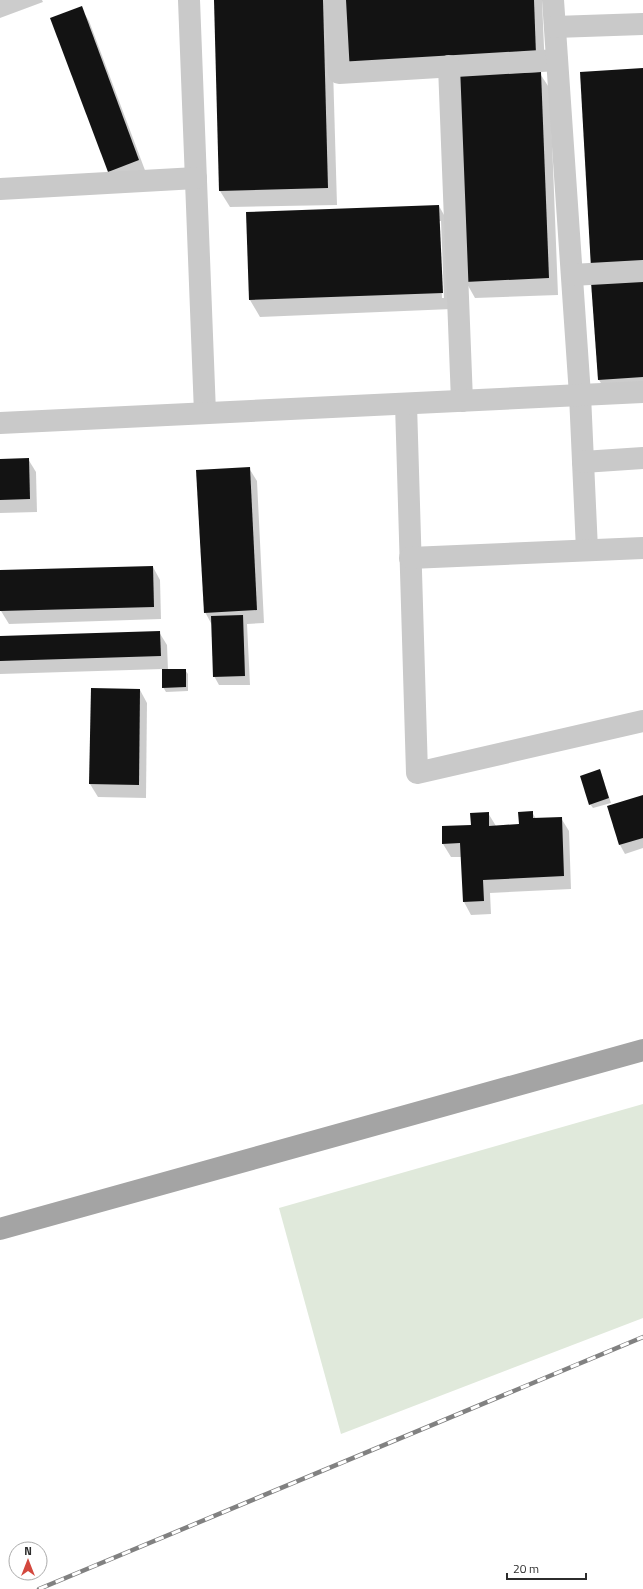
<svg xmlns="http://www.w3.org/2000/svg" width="643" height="1589" font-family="'Titillium Web',sans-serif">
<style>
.green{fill:#e0e9db}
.shadow{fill:#0003;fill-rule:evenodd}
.building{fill:#131313}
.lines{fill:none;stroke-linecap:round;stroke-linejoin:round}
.minor{stroke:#c9c9c9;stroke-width:22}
.major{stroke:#a4a4a4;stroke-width:22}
.rail-casing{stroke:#818181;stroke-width:4.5}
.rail{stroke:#fff;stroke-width:3;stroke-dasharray:9;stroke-linecap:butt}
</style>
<rect width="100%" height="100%" fill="#fff"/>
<polygon class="green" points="643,1104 643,1318 341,1434 279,1208"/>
<g class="shadow">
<polygon points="0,0 42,0 43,2 0,18"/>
<polygon points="215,0 331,0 337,205 230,207 220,191"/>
<polygon points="344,0 542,0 545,71 539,72 550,89 558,295 475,298 466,282 457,75"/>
<polygon points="81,8 89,21 146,173 117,184 109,171"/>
<polygon points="643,69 643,394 609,396 599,380"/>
<path d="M 439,206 L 448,222 L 452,309 L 260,317 L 250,300 L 247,213 ZM 439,221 L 441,221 L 444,298 L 442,298 Z"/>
<polygon points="28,459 36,472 37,512 0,513 0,460"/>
<polygon points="249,468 257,481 264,623 247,624 250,685 219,685 214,676 212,625 205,612"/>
<polygon points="153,567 160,580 161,619 9,624 1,611 0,571"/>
<polygon points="159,632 167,645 168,670 185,670 188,674 188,691 166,692 163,687 163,669 0,674 0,637"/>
<polygon points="140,690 147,703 146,798 98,797 90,784"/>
<polygon points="600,770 611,803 593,808 590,804"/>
<polygon points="643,796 643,848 625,854 620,845"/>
<polygon points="532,812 536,819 561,818 569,831 571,889 490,893 491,914 471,915 464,902 462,857 451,857 443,844 443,827 472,826 488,813 496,826 520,825"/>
</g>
<g class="building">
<polygon points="214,0 323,0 328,188 219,191"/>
<polygon points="343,0 534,0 536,55 346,64"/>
<polygon points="82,6 139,160 108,172 50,18"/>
<polygon points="643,68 643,265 591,268 580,72"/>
<polygon points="541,72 549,278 465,282 456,75"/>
<polygon points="439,205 443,293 249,300 246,212"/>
<polygon points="643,278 643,377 598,380 591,282"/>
<polygon points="29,458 30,499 0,500 0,459"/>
<polygon points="250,467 257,610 204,613 196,470"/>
<polygon points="153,566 154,607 0,611 0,570"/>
<polygon points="243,615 245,676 213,677 211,616"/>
<polygon points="160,631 161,656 0,661 0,636"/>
<polygon points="162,669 186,669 186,687 162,688"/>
<polygon points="91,688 140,689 139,785 89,784"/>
<polygon points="600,769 609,798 589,805 580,776"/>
<polygon points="643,795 643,838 619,845 607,806"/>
<polygon points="533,811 533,818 562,817 564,876 483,880 484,901 463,902 460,843 442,844 442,826 471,825 470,813 489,812 489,826 519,824 518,812"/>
</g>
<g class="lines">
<g class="minor">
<polyline points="189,0 205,413"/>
<polyline points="335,0 339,73 557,60"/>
<polyline points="553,0 580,395 587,550"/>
<polyline points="555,27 643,24"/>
<polyline points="449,66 462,401"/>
<polyline points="0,189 196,178"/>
<polyline points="572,275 643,271"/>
<polyline points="406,404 417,773 643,721"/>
<polyline points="0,423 643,392"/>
<polyline points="583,462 643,458"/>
<polyline points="410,558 643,548"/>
</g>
<polyline class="major" points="0,1229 643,1050"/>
<g class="rail-casing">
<polyline id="rail" points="39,1589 643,1337"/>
</g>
<use href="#rail" class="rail"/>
</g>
<g transform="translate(28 1561)"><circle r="19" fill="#ffffff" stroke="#ababab"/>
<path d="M0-3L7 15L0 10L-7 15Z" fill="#d3483e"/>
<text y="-6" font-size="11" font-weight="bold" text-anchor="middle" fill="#2c2c2c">N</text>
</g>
<path d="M507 1573v6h79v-6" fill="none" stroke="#2c2c2c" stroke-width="2"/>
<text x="513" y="1573" font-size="12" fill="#2c2c2c" stroke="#ffffff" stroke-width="3" paint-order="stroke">20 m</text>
</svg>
